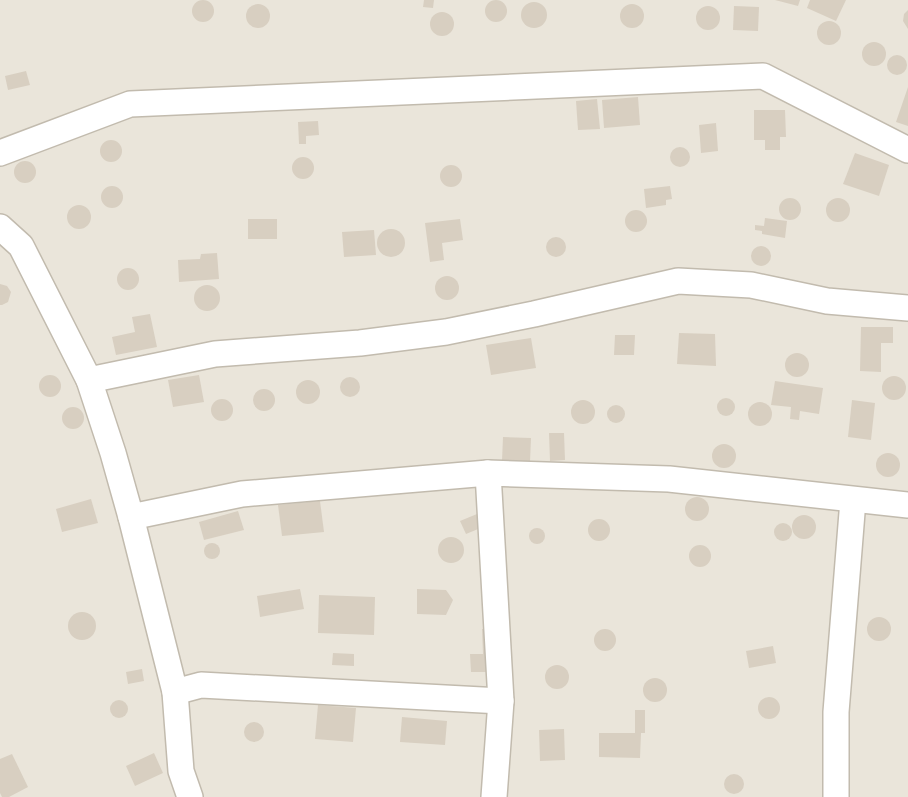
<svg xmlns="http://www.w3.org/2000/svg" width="908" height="797" font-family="'Public Sans',sans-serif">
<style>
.residential{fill:#eae5da}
.building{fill:#d8cfc1}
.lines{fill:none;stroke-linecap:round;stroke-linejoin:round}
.minor-casing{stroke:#c2bbae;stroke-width:28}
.minor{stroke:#fff;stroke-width:25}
</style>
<rect width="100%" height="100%" fill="#f6f3ec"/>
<rect class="residential" x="0" y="0" width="908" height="797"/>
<g class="building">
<circle cx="496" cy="11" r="11"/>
<circle cx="203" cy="11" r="11"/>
<polygon points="424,0 434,0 433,8 423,7"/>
<polygon points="775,0 800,0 798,6"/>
<polygon points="810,0 846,0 836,21 807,8"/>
<circle cx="534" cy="15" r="13"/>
<circle cx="632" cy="16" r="12"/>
<circle cx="258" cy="16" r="12"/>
<polygon points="734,6 759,7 758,31 733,30"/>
<circle cx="708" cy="18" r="12"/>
<polygon points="908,10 908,29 903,21 904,14"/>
<circle cx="442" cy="24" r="12"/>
<circle cx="829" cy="33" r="12"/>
<circle cx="874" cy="54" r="12"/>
<circle cx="897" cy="65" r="10"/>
<polygon points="26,71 30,85 8,90 5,76"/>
<polygon points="908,87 908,126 896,122"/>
<polygon points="638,97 640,125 604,128 602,100"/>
<polygon points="597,99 600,129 578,130 576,101"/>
<polygon points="754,110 785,110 786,137 780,137 780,150 765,150 765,140 754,140"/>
<polygon points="318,121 319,135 306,136 306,144 299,144 298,122"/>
<polygon points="716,123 718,151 701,153 699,125"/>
<circle cx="111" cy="151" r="11"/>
<circle cx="680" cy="157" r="10"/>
<polygon points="855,153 889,165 879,196 843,184"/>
<circle cx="303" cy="168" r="11"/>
<circle cx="25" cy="172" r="11"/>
<circle cx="451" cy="176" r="11"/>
<polygon points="670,186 672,199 666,200 666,205 646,208 644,189"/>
<circle cx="112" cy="197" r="11"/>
<circle cx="790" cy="209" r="11"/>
<circle cx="838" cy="210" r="12"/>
<circle cx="79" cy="217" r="12"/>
<circle cx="636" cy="221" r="11"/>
<polygon points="765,218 787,221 785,238 762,234 762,231 755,230 755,225 764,226"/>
<rect x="248" y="219" width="29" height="20"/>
<polygon points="460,219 463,240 442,243 444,260 430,262 425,223"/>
<circle cx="391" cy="243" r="14"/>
<polygon points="374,230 376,255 344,257 342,232"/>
<circle cx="556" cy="247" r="10"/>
<circle cx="761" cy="256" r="10"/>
<polygon points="217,253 219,279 179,282 178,260 200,259 201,254"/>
<circle cx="128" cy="279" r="11"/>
<circle cx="447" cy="288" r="12"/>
<polygon points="0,284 7,286 11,292 8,302 2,305 0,305"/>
<circle cx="207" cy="298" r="13"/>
<polygon points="150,314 157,347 116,355 112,337 135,332 132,317"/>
<polygon points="861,327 893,327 893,343 881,343 881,372 860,371"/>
<polygon points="679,333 715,334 716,366 677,364"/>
<polygon points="615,335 635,335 634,355 614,355"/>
<polygon points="531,338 536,368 491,375 486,345"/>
<circle cx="797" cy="365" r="12"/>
<circle cx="50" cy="386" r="11"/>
<polygon points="199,375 204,402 173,407 168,380"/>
<circle cx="894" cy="388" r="12"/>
<circle cx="350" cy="387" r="10"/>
<circle cx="308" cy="392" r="12"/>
<polygon points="775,381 823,388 819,414 800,411 799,420 790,419 791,407 771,405"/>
<circle cx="264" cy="400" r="11"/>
<circle cx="726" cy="407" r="9"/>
<circle cx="222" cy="410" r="11"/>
<circle cx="583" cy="412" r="12"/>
<polygon points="852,400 875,403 871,440 848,437"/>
<circle cx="760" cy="414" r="12"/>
<circle cx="616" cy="414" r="9"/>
<circle cx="73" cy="418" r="11"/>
<polygon points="549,433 564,433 565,460 550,461"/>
<polygon points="503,437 531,438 530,462 502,461"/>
<circle cx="724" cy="456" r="12"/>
<circle cx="888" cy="465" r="12"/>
<circle cx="697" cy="509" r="12"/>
<polygon points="91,499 98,523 62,532 56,509"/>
<polygon points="320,501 324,532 282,536 278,505"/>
<polygon points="238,511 244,530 204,540 199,522"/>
<polygon points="477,514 483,527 466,534 460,521"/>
<circle cx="804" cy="527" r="12"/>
<circle cx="599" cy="530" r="11"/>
<circle cx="783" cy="532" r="9"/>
<circle cx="537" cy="536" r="8"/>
<circle cx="451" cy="550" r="13"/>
<circle cx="212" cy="551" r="8"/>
<circle cx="700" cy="556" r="11"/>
<polygon points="300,589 304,609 260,617 257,596"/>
<polygon points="417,589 446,590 453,600 446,615 417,614"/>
<polygon points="319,595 375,597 374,635 318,633"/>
<circle cx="82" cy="626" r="14"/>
<circle cx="879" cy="629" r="12"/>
<polygon points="482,629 503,629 504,672 471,672 470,654 483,654"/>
<circle cx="605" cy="640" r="11"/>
<polygon points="773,646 776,663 749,668 746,651"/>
<polygon points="333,653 354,654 354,666 332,665"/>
<circle cx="557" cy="677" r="12"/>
<polygon points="142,669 144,681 128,684 126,672"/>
<circle cx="655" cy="690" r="12"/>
<circle cx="769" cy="708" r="11"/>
<circle cx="119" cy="709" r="9"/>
<polygon points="318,705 356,708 353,742 315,739"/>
<polygon points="635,710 645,710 645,733 641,733 640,758 599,757 599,733 635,733"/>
<polygon points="402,717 447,721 445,745 400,742"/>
<circle cx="254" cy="732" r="10"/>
<polygon points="564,729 565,760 540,761 539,730"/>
<polygon points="154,753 163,773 135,786 126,766"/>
<polygon points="12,754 28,787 9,797 2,797 0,793 0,759"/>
<circle cx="734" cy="784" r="10"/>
</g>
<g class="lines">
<g class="minor-casing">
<g id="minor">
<polyline points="0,153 130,104 763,76 908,150"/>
<polyline points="0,227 21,246 89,380 113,453 131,517 175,692 181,771 190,797"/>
<polyline points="89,380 215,354 360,343 446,332 534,314 678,281 751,285 827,301 908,308"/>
<polyline points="488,473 501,701 494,797"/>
<polyline points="131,517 242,494 488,473 669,479 908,505"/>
<polyline points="175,692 201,685 501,701"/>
<polyline points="836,797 836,712 853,500"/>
</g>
</g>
<use href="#minor" class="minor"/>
</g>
</svg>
